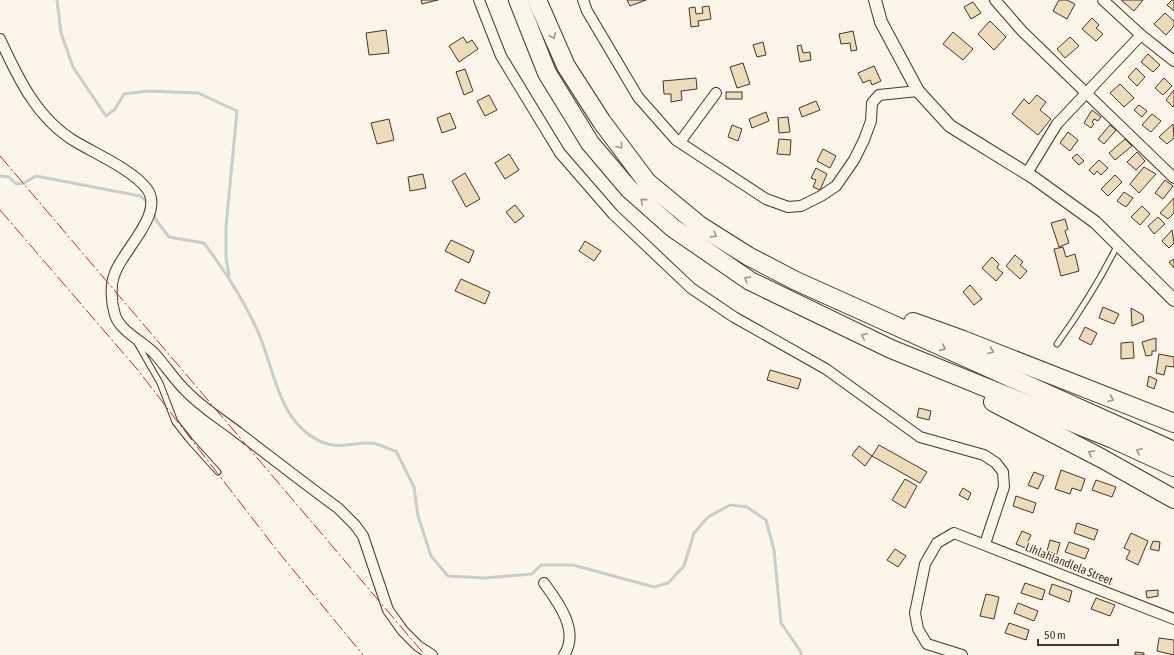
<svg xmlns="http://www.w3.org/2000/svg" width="1174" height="655" font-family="'Asap Condensed',sans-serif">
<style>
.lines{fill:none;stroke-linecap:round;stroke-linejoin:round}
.stream{stroke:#c9cecd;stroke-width:3}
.building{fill:#ecdcbc;stroke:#4a3520}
.service-casing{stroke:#4a3520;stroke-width:7}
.minor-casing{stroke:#4a3520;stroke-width:12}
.tertiary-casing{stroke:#4a3520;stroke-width:14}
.motorway-casing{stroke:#4a3520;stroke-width:20}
.service{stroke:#fbf6e9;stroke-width:5}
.minor{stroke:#fbf6e9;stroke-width:10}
.tertiary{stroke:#fbf6e9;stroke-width:12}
.motorway{stroke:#fbf6e9;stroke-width:18}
.power{stroke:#c62828;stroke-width:1;stroke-dasharray:14 3 2 3;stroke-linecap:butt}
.oneway{stroke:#a29684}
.labels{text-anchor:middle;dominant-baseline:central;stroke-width:3;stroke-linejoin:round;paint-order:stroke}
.street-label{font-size:12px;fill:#4a3520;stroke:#fbf6e9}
</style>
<rect width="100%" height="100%" fill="#fbf6e9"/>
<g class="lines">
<g class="stream">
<polyline points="57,0 61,33 73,67 106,116 115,109 124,94 148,91 198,93 237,111 226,227 226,258 229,275"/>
<polyline points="0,176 9,177 16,184 24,183 36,176 140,196 149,204"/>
<path d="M 153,212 L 156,220 L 169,237 L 204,243 C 226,272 244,300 259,334 C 275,372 279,424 322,442 C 340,450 353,442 370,443 C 378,443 388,449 396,451 L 414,487 L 418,516 L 431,556 L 448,576 L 485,578 L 532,574 L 541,565 L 573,565 L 654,587 L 668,583 L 684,566 L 694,533 L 708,517 L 730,505 L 747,507 L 766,520 L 774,550 L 781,623 L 801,652 L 801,655"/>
</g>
</g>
<g class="building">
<polygon points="421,0 438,0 422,4"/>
<polygon points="627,0 646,0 630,6"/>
<polygon points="1059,0 1067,0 1075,4 1067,19 1053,11"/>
<polygon points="1121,0 1143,0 1134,11"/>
<polygon points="1172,0 1174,0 1174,11 1167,5"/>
<polygon points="973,2 981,13 971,19 964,7"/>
<polygon points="709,6 711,19 698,21 699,26 691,27 689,8 695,7 696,14 703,13 702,7"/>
<polygon points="1165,13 1174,21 1174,26 1166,35 1154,24"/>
<polygon points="1092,18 1099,25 1096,28 1103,34 1096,41 1082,29"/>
<polygon points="990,21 1006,37 994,50 978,34"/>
<polygon points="386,30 389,53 369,55 366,33"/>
<polygon points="853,31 857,50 851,51 850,43 841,44 839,34"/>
<polygon points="953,32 973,49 963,60 943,44"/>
<polygon points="463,37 467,43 472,40 478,49 459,62 449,46"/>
<polygon points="1070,37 1079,46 1065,58 1057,49"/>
<polygon points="763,42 766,55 757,57 753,45"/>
<polygon points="801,45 803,53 810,52 811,60 800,62 797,46"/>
<polygon points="1148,54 1160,65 1153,72 1141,62"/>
<polygon points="743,63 750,84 737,88 730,67"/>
<polygon points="874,66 881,81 872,85 870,80 863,83 858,73"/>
<polygon points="1136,68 1145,77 1137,86 1128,77"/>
<polygon points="465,69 473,91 464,95 456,72"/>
<polygon points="696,78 697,89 681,91 682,100 671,102 671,94 664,94 663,81"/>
<polygon points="1164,78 1172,86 1163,95 1155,88"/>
<polygon points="1120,84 1134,98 1124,107 1110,93"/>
<polygon points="1174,90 1174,106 1173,107 1166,100"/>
<rect x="726" y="92" width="16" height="7"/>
<polygon points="489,95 497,110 485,116 477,101"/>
<polygon points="1037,95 1046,102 1040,110 1051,119 1038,135 1012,114 1024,99 1029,104"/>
<polygon points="816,101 820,110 802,117 799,108"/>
<polygon points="1139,105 1147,111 1142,117 1134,110"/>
<polygon points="1092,110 1101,117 1098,121 1094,119 1092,122 1094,124 1091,128 1084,123"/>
<polygon points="766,112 769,121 752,128 749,119"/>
<polygon points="450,113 456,128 442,133 437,118"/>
<polygon points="1152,114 1161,121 1151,132 1142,125"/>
<polygon points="788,117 790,132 779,133 778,118"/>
<polygon points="389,119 394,140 377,144 371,123"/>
<polygon points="1173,124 1174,138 1167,144 1159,137"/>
<polygon points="732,125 742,129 738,141 728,137"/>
<polygon points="1110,125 1116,130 1104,144 1098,139"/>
<polygon points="1068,132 1078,140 1070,151 1060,143"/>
<polygon points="779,139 791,140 790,155 777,154"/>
<polygon points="1125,139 1132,146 1115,160 1109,153"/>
<polygon points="823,149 836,156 830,168 817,161"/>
<polygon points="1137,152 1145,161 1136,170 1127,162"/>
<polygon points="509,154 519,170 505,179 495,163"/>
<polygon points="1077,154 1084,161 1079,165 1072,158"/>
<polygon points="1099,160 1108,168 1101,175 1097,171 1094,175 1089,170"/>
<polygon points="1144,167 1156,174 1139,193 1130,184"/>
<polygon points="816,168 827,174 820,190 813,187 816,180 811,178"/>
<polygon points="465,173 480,199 466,207 452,181"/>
<polygon points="423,174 426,188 410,191 408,177"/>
<polygon points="1115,175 1122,182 1108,196 1101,189"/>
<polygon points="1165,180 1173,186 1163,199 1155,193"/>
<polygon points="1124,192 1133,198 1126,207 1117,201"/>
<polygon points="1174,198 1174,213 1168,219 1160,213"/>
<polygon points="515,205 524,216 515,223 506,212"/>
<polygon points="1142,206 1150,214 1140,225 1131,217"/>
<polygon points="1158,217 1165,224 1154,234 1148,226"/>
<polygon points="1065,219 1068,229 1065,231 1069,243 1059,247 1051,223"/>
<polygon points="1172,230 1174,243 1169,248 1162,241"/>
<polygon points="451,240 474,251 469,263 445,251"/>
<polygon points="585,241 601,251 594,261 579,251"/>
<polygon points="1063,247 1066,257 1075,254 1079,271 1061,276 1054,249"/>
<polygon points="1015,255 1023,262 1020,265 1027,271 1020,279 1006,266"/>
<polygon points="992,257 999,264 997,268 1003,273 996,281 982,268"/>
<polygon points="1174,259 1174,268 1169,262"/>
<polygon points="461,279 490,292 485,304 455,291"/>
<polygon points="970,285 982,299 974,305 963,292"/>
<polygon points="1103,307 1119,314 1114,324 1099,318"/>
<polygon points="1131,308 1143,315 1144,321 1132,326"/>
<polygon points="1085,327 1097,333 1091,345 1079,339"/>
<polygon points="1156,338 1156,351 1152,351 1152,355 1146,356 1142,342"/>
<polygon points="1133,342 1134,358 1121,359 1121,343"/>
<polygon points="1159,354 1174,357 1174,367 1166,366 1164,375 1156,373"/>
<polygon points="770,370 801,379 798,389 767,380"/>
<polygon points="1149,376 1157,380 1154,389 1147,386"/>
<polygon points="919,408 931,411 929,420 917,417"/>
<polygon points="879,445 927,472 920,483 872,456"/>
<polygon points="859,446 872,456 865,466 852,455"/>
<polygon points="1061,470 1085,479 1081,491 1072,488 1070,494 1055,489"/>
<polygon points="1034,472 1044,476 1038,489 1028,485"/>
<polygon points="905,479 917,486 905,508 892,500"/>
<polygon points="1096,480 1116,487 1112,497 1092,490"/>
<polygon points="963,488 971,493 968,500 959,495"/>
<polygon points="1016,496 1036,503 1033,513 1013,506"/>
<polygon points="1077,523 1098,530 1094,540 1074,533"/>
<polygon points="1022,531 1031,535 1025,548 1016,544"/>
<polygon points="1131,533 1148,541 1138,565 1126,559 1130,551 1124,548"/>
<polygon points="1050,540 1060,543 1057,554 1047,551"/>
<polygon points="1153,541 1160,542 1159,551 1150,549"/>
<polygon points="1069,542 1089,549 1085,559 1065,552"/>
<polygon points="895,549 906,556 898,567 887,560"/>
<polygon points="1025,583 1045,590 1042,600 1021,593"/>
<polygon points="1052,584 1072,591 1069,602 1049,594"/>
<polygon points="1158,590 1158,596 1147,598 1146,591"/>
<polygon points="986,594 999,597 994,619 980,616"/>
<polygon points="1096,598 1115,605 1110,616 1091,609"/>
<polygon points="1018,603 1038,611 1034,621 1014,613"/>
<polygon points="1009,623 1029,630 1026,640 1005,633"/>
<polygon points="1159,638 1174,640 1174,655 1157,651"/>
<polygon points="1135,652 1144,653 1144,655 1135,655"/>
</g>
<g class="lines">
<g class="service-casing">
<g id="service">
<polyline points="137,343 160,383 175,422 190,441 218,472"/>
<path d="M 1057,344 C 1080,312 1100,280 1117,246"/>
</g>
</g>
<g class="minor-casing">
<g id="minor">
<polyline points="479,0 501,56 560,153 613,214 691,288 734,317 826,369 920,437 984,455 996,463 1003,472 1004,487 985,544"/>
<polyline points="583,0 587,11 638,97 676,140 766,199 788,207 801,206 821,196 836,186 854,160 864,140 871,121 872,103 879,95 918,91"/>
<polyline points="995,0 1022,31 1174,178"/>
<polyline points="1103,0 1141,35 1174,61"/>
<path d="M 0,39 C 18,78 37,119 76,142 C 96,154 133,170 147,189 C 165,213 123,250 115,273 C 110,285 111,302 115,315 C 120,331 142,341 154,353 C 166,366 175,381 188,393 C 203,408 222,420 239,433 C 272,458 305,484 338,508 L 355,525 L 363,536 L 388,610 L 403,631 L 418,646 L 432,655"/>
<polyline points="680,142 716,93"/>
<polyline points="1027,173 1057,124 1141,35"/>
<path d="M 544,583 C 558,602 580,631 564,655"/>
<polyline points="962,655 927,644 918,629 915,613 925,564 937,543 954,533 1174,619"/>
</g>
</g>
<g class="tertiary-casing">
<polyline id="tertiary" points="875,0 881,22 918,91 950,126 1034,178 1095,222 1174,300"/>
</g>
<g class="motorway-casing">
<g id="motorway">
<polyline points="518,0 547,73 590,143 629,189 673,228 750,281 891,349 1113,439 1174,467"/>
<polyline points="537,0 566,66 602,122 647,182 699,225 748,256 796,281 1174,451"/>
<polyline points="913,322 963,340 1174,423"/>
<polyline points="993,402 1101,458 1174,499"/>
</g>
</g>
<use href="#service" class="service"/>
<use href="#minor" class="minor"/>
<use href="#tertiary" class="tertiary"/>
<use href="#motorway" class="motorway"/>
<g class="power">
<polyline points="0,156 425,655"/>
<polyline points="0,210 137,369 276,549 363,655"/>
</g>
</g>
<defs><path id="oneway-chevron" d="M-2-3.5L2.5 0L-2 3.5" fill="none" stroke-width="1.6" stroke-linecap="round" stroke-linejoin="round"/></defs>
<g class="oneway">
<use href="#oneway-chevron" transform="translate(553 36) rotate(66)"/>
<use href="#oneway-chevron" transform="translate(620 146) rotate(53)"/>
<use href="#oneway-chevron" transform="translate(643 201) rotate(-139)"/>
<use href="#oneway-chevron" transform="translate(714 235) rotate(32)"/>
<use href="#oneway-chevron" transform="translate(747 279) rotate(-148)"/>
<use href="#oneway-chevron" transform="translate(864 336) rotate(-154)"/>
<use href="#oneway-chevron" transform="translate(943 348) rotate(24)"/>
<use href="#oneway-chevron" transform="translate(991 351) rotate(22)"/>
<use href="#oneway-chevron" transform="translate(1111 399) rotate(21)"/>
<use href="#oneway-chevron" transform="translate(1139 451) rotate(-155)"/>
<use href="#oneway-chevron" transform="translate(1091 453) rotate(-153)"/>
</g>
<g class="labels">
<g class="street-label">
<text transform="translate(1069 564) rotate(22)">Lihlahlandlela Street</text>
</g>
</g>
<path d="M1038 639v6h80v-6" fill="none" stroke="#4a3520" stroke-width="2"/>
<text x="1044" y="639" font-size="12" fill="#4a3520" stroke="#fbf6e9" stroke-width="3" paint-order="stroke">50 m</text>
</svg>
